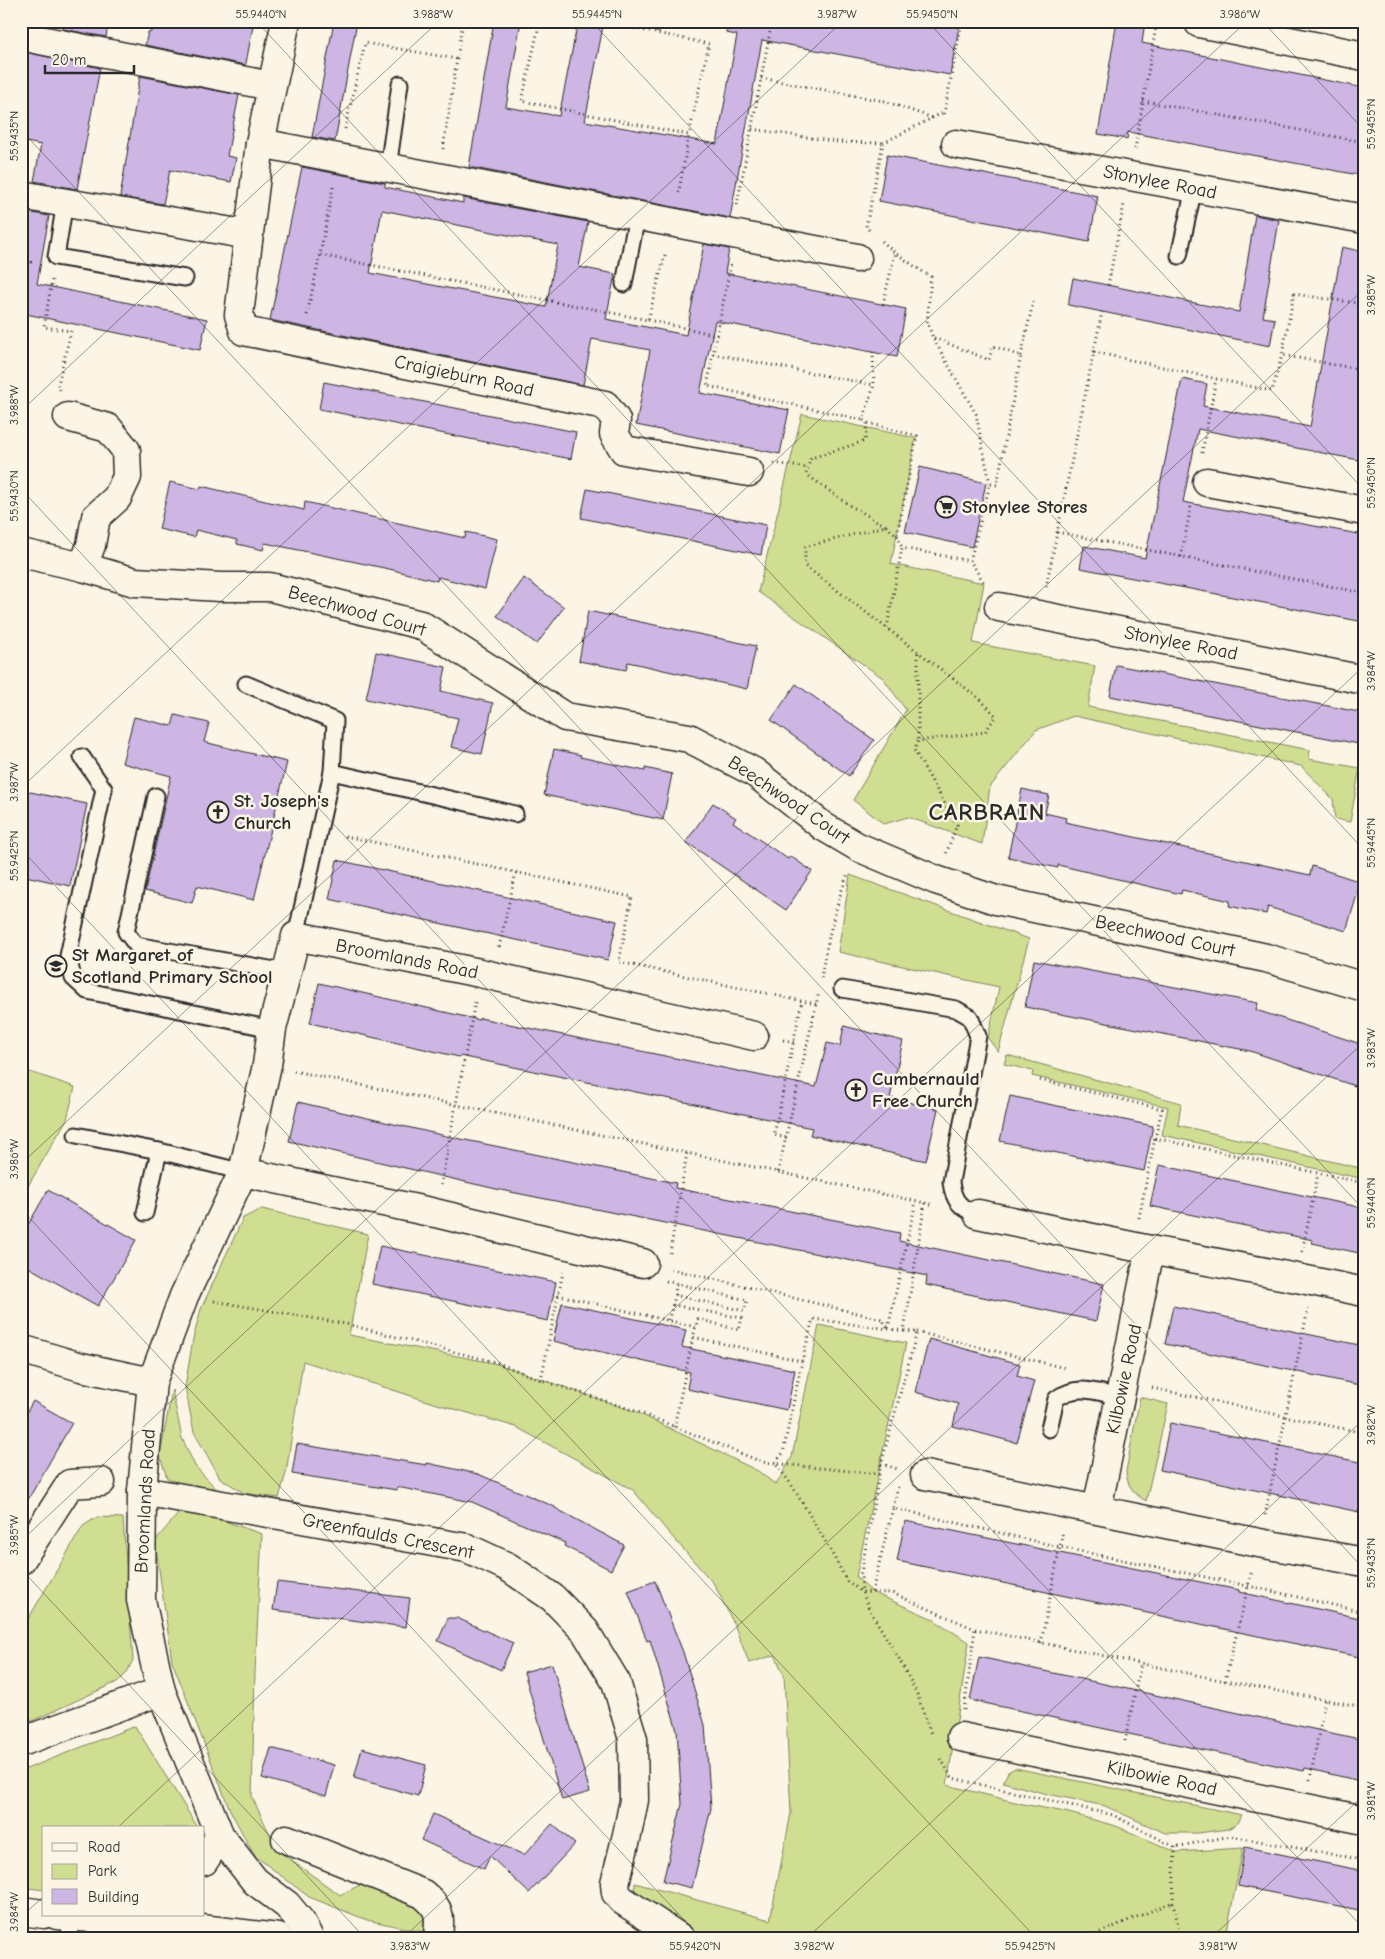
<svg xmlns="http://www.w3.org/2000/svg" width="1385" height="1959" font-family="'Comic Neue',sans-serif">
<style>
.green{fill:#d0de92;stroke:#7e845e}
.building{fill:#cdb5e4;stroke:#2b2b2b;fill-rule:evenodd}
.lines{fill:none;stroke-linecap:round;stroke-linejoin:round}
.service-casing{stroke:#2b2b2b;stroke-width:19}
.minor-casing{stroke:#2b2b2b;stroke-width:31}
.tertiary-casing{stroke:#2b2b2b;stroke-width:31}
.path{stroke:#2b2b2b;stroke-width:3;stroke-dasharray:1 4;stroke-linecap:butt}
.service{stroke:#fcf5e5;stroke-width:15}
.minor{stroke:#fcf5e5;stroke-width:28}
.tertiary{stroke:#fcf5e5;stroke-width:28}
.ticks{fill:none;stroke:#2b2b2b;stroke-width:1;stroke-opacity:0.45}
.labels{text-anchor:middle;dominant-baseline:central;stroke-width:5;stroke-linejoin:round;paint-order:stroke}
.street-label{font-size:19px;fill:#2b2b2b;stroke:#fcf5e5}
.poi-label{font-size:19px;font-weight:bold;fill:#2b2b2b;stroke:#fcf5e5;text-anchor:start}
.district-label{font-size:24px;font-weight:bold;letter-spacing:1px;fill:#2b2b2b;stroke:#fcf5e5}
.neatline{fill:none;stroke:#2b2b2b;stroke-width:2}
.ticks-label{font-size:12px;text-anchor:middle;fill:#2b2b2b}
</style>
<rect width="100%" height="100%" fill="#fcf5e5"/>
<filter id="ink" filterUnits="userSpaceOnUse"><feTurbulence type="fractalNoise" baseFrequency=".02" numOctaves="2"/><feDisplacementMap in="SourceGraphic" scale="10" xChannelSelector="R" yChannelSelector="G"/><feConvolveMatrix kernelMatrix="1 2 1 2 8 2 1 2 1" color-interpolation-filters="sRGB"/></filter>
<g filter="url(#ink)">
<g class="green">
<polygon points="802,414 916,438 891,564 984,583 973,643 1095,666 1088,707 1310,750 1309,759 1360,768 1350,822 1335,819 1333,799 1301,766 1074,716 1036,730 990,787 982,844 908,817 884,824 853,800 906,710 883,678 758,592"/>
<polygon points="850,875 1029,939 998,1052 988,1038 999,987 838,952"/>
<polygon points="1007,1055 1181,1103 1178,1125 1364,1169 1364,1179 1162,1135 1168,1107 1032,1076 1033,1071 1004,1064"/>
<polygon points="21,1069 75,1087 67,1119 21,1198"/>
<polygon points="262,1209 368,1234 349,1335 498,1364 636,1412 758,1471 776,1485 792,1457 819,1325 906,1343 856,1577 872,1592 931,1618 969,1642 947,1785 1023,1804 1065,1812 1116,1826 1176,1852 1243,1848 1227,1931 1259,1938 694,1938 648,1908 634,1895 635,1883 770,1920 791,1813 784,1675 775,1655 749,1663 734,1624 714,1584 668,1532 633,1490 516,1427 427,1401 303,1361 286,1473 279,1498 244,1493 220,1478 194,1432 185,1387 193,1339 201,1309 243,1218"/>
<polygon points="172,1390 182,1438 195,1466 222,1495 192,1491 167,1478 160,1456"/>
<path d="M 1140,1397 L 1168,1404 L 1146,1501 C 1133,1493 1127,1486 1126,1471 Z"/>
<polygon points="184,1507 262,1534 255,1671 252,1797 278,1851 340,1895 364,1883 425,1909 423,1932 367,1920 309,1897 254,1855 230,1810 172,1661 155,1541"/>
<polygon points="97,1517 123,1518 133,1660 126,1674 117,1682 21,1726 21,1631 83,1526"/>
<polygon points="135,1726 195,1823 196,1828 44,1828 44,1890 21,1887 21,1771"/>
<polygon points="1015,1768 1242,1815 1238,1823 1228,1829 1198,1833 1165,1833 1105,1806 1043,1793 1003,1782 1008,1772"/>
</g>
<g class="building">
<polygon points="64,21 96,21 108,24 106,37 63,29"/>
<polygon points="152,21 254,21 246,63 245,65 145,45 148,32 151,32"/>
<polygon points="334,21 357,21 335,141 312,137"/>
<polygon points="494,21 521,21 506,107 559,116 578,21 604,21 585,121 717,144 737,35 726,33 727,21 928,21 959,27 950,75 762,40 730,218 469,167"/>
<polygon points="1117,21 1145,21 1142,43 1364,88 1364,176 1128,132 1127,139 1098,134"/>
<polygon points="21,51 100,68 77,189 34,181 41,145 21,141"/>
<polygon points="140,76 239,95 227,156 236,158 231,182 170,170 163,204 120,197"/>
<polygon points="887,155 1098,196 1089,242 879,201"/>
<path d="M 302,167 L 385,183 L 385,187 L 463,203 L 463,198 L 588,222 L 579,267 L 615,274 L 606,319 L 686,335 L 704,244 L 729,249 L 725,273 L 906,309 L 897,357 L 715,321 L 700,393 L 789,410 L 780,454 L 636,425 L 650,350 L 592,339 L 583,385 L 270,320 ZM 382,210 L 558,245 L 546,307 L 370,273 Z"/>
<polygon points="27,212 49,216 37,284 207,319 200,350 21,313 21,220 25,221"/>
<polygon points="1255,215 1279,220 1263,317 1275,319 1270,346 1068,305 1073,278 1239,312"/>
<polygon points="1342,247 1364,252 1364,461 1198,429 1183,502 1364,535 1364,622 1080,568 1084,546 1145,558 1182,379 1207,384 1203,406 1310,427"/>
<polygon points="324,382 576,432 571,459 319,409"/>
<polygon points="920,467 986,483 972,547 905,532"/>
<polygon points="170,482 200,489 201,486 304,510 305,502 465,538 466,532 497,539 485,589 438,577 437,581 389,569 265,543 263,550 237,544 237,540 196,530 194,537 159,529"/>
<polygon points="587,489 766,525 761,555 581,518"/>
<polygon points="524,578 564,607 537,644 497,616"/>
<polygon points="588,611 756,646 747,689 628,662 626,670 579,661"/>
<polygon points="376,652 446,667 441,691 493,703 482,754 451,747 458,718 366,699"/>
<polygon points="1116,665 1364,713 1364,745 1110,696"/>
<polygon points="796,684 874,740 849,776 771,720"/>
<polygon points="175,715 209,723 204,742 287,762 254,900 197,886 192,903 145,891 171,776 122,763 134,717 172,726"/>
<polygon points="554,749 581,755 580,757 645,771 645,768 672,774 663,820 544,795"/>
<polygon points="1022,789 1049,795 1045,813 1066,818 1065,822 1310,875 1312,866 1361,882 1346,931 1268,907 1266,914 1229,906 1230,901 1182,890 1181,894 1058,865 1058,868 1008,857"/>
<polygon points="21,790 87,804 70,886 21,875"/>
<polygon points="713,803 736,818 733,822 788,859 790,856 812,871 786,910 686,842"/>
<polygon points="337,860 617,921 608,960 329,899"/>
<polygon points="1034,960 1258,1003 1256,1010 1364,1045 1364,1089 1250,1051 1025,1007"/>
<polygon points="319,983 479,1020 480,1018 816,1087 827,1043 840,1046 844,1026 903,1041 890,1098 938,1109 926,1161 810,1135 812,1128 460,1056 459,1057 310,1023"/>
<polygon points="1010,1096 1153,1126 1144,1171 1000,1141"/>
<polygon points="298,1102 446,1136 676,1183 675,1188 900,1233 899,1241 1104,1284 1096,1321 926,1285 927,1276 496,1189 289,1141"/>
<polygon points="1159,1165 1364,1208 1364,1254 1312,1243 1313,1240 1150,1206"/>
<polygon points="48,1190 136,1240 98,1306 21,1263 21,1237"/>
<polygon points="380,1246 556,1282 548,1321 372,1284"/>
<polygon points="562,1303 686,1330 682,1347 795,1370 787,1410 687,1389 690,1372 553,1341"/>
<polygon points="1173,1306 1364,1346 1364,1386 1165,1344"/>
<polygon points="929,1339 1020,1364 1017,1376 1034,1381 1017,1443 953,1426 958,1404 915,1392"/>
<polygon points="33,1401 72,1423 21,1512 21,1422"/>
<polygon points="1170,1423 1364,1463 1364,1513 1160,1470"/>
<polygon points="297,1444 427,1465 427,1463 478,1474 555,1507 555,1508 624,1545 611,1570 564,1546 565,1543 472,1502 397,1487 397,1490 292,1474"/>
<polygon points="905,1521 1239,1590 1239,1592 1364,1619 1364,1658 897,1561"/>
<polygon points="655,1581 683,1652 705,1725 711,1808 692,1888 663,1881 682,1804 677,1730 650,1640 647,1641 628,1591"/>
<polygon points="277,1582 410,1598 406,1627 273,1610"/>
<polygon points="448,1618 457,1618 513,1643 501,1670 438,1641"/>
<polygon points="979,1657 1364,1740 1364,1782 1305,1768 1304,1771 1246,1759 970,1700"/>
<polygon points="552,1664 590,1792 562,1800 524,1672"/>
<polygon points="271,1748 334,1765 326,1796 262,1778"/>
<polygon points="362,1748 426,1765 418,1796 354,1778"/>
<polygon points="433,1814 524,1855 552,1824 575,1844 529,1893 490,1856 484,1869 421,1840"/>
<polygon points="1245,1847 1364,1871 1364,1911 1238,1886"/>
</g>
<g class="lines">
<g class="service-casing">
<g id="service">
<polyline points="388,168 400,84"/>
<polyline points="65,202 56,257 185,278"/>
<polyline points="1179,256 1194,188"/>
<polyline points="624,284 637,216"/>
<polyline points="246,684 335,721 332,772 296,936"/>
<polyline points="82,757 104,789 68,956 73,978 87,991 272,1029"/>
<polyline points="332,772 515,814"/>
<polyline points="156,796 126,932 136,945 286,972"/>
<path d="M 842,989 L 956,1009 L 970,1017 L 978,1036 L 951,1182 C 953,1200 960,1209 978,1214"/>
<polyline points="76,1135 159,1151 243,1172"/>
<polyline points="145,1213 159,1151"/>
<path d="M 1049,1429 L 1056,1399 C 1077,1383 1096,1392 1120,1397"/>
<polyline points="69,1938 71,1917"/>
</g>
</g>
<g class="minor-casing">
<g id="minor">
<polyline points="286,21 260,143 239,315 244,331 605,405 616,420 614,434 624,450 749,472"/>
<polyline points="1199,23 1364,56"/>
<polyline points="35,39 271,86"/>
<polyline points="260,143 857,258"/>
<polyline points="956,144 1364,219"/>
<polyline points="21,195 249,235"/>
<polyline points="1207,482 1364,511"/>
<polyline points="21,553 83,567 91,545 96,517 117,498 127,477 126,450 108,428 68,417"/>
<polyline points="83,567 135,582 220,587 270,587 421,625 565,717 689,738 754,772 824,827 858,847 936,880 996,900 1266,958 1364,987"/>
<polyline points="999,607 1364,680"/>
<polyline points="243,1172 435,1213 643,1263"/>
<polyline points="978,1214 1150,1250 1097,1509"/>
<polyline points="1150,1250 1297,1278 1364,1292"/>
<polyline points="21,1349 81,1367 152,1382"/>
<polyline points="925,1475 1259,1543 1364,1562"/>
<polyline points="142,1491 467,1548 508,1567 553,1598 585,1631 616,1682 633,1739 634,1800 627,1835 615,1883 616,1893 622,1900 680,1938"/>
<polyline points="21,1560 70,1484 101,1482"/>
<polyline points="961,1737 1364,1820"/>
<polyline points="21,1742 161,1691"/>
<path d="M 286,1839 L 423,1894 C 441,1909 440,1915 438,1938"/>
<polyline points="204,1861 220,1836"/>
<polyline points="309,1938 301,1922 287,1905 255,1881 220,1836 161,1691 141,1600 142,1491 152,1382 184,1296 243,1172 267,1065 272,1029 296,936 480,973 754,1036"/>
</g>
</g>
<g class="tertiary-casing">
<g id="tertiary">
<polyline points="21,1911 44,1914"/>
<polyline points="57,1915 160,1924 278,1938"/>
</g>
</g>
<g class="path">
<polyline points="540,21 522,101 689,135 678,196"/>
<polyline points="614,21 613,24 709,44 689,135"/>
<polyline points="657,33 659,21"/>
<polyline points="761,78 884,101 933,118"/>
<polyline points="1143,101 1364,142"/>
<polyline points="944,114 962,21"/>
<polyline points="345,129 365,43 457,59"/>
<polyline points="752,129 838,142 883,143"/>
<polyline points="443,149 463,21"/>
<polyline points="1135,149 1157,21"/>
<polyline points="333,187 320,255 648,320 666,251"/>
<polyline points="737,205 772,21"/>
<polyline points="869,230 866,227 883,143 944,112"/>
<polyline points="882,241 895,253 931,277 927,322 933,338 976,414 990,484 970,561 985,584"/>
<polyline points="21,260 35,263"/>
<polyline points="52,280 44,327 71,331 58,384 60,390"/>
<polyline points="1108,285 1124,204"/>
<polyline points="883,304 895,253"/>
<polyline points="1364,304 1294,294 1282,355 1364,370"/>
<polyline points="307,315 320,255"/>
<polyline points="648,320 717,335 707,386 863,420"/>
<polyline points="717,335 731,262"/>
<polyline points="934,338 989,360 993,346 1021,356 997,485 990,484"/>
<polyline points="873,352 874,385 863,420 867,423 865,441 811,458 806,474 849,505 886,526 805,547 805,566 980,699 996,716 985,732 918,741 914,750 957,825 946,854"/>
<polyline points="1094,352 1272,391 1282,355"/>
<polyline points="713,354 874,385"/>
<polyline points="1021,356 1034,298"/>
<polyline points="868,423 917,436 897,535"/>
<polyline points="1202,453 1216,379"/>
<polyline points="774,463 808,468"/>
<polyline points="886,526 897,535 902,548"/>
<polyline points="1057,532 1364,593"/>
<polyline points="1181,557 1191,506"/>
<polyline points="1046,587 1102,312"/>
<polyline points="887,628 902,548 970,561"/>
<polyline points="918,653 918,741"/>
<polyline points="1364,791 1358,810 1364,824"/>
<polyline points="345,836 632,897 619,962 816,1004"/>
<polyline points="499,947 516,872"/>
<path d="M 821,978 C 827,942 835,907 848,873"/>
<polyline points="783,1040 794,1042"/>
<polyline points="294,1071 687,1153"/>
<polyline points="1040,1080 1162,1109 1155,1138 1364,1183"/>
<polyline points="786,1138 774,1135 802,1001"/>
<polyline points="778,1172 819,992"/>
<polyline points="441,1185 475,1002"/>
<polyline points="925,1203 904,1331 917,1332 881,1464 861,1573 862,1592 892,1593 975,1629 1225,1681 1364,1707"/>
<polyline points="1139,1218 1155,1138"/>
<polyline points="1302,1252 1318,1174"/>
<polyline points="670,1253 687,1153 935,1205"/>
<polyline points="671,1269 882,1319 888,1328"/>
<polyline points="666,1281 747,1300 744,1311 675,1295 673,1305 742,1318 739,1330 698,1319 693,1337 802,1361"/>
<polyline points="558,1295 696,1327"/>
<polyline points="675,1295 676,1284"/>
<polyline points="214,1301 346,1324 498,1363 541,1380 636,1411 762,1462 879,1474"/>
<polyline points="668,1320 673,1305"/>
<polyline points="888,1328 916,1201"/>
<polyline points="904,1331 813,1319 802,1361 783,1453 775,1463 791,1484 824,1539 847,1581 862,1592 870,1611 900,1660 917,1694 931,1734"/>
<polyline points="917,1332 1065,1368"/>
<polyline points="541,1380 563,1272"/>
<polyline points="1152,1388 1364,1433"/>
<polyline points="674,1427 693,1337"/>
<polyline points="881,1464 898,1469"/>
<polyline points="898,1487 893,1508 1060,1547 1249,1586 1364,1612"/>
<polyline points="1265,1515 1308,1309"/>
<polyline points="872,1592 893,1508"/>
<polyline points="1041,1643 1063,1531"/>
<polyline points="1225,1681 1252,1570"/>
<polyline points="964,1710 975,1629"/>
<polyline points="1125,1741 1141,1663"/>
<polyline points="941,1759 952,1778 1113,1815 1175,1847 1231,1836 1364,1860"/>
<polyline points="1310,1780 1325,1699"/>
<polyline points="1175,1847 1173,1902 1181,1938"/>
<polyline points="1086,1938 1173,1902"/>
</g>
<use href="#service" class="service"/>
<use href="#minor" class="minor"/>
<use href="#tertiary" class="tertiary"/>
</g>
</g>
<path class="ticks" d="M 256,21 L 1364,1210M 591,21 L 1364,850M 927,21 L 1364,490M 1262,21 L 1364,130M 21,35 L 36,21M 21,130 L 1364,1569M 21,411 L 439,21M 21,489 L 1364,1929M 21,788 L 843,21M 21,849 L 1036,1938M 21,1164 L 1247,21M 21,1209 L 701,1938M 21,1541 L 1364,289M 21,1569 L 365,1938M 117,1828 L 1364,666M 21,1917 L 44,1896M 21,1929 L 30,1938M 403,1938 L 1364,1042M 807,1938 L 1364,1419M 1211,1938 L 1364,1795"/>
<defs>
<g id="supermarket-ring" transform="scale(1.125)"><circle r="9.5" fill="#fcf5e5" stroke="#2b2b2b" stroke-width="1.5"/><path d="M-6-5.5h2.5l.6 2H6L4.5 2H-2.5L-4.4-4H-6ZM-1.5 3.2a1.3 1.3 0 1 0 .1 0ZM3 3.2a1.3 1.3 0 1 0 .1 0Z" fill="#2b2b2b"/></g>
<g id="church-ring" transform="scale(1.125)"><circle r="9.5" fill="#fcf5e5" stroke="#2b2b2b" stroke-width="1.5"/><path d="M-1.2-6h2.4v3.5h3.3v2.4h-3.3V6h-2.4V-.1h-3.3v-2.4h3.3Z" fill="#2b2b2b"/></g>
<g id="school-ring" transform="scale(1.125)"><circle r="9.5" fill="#fcf5e5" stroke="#2b2b2b" stroke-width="1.5"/><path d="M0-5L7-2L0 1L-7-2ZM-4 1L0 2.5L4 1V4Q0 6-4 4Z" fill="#2b2b2b"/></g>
</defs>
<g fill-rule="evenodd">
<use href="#supermarket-ring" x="946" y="507"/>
<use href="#church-ring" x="218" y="812"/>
<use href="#school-ring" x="56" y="966"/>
<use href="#church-ring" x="856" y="1090"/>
</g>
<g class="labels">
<g class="street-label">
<text transform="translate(1160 182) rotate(11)">Stonylee Road</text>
<text transform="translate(464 376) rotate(12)">Craigieburn Road</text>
<text transform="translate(357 611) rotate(16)">Beechwood Court</text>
<text transform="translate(1181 643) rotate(11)">Stonylee Road</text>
<text transform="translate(789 800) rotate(34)">Beechwood Court</text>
<text transform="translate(1165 936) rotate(12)">Beechwood Court</text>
<text transform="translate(407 959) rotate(11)">Broomlands Road</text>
<text transform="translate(1124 1379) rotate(-78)">Kilbowie Road</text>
<text transform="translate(145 1501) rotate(-87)">Broomlands Road</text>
<text transform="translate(388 1536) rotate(11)">Greenfaulds Crescent</text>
<text transform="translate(1162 1778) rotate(12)">Kilbowie Road</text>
</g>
<g class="poi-label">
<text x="962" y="507">Stonylee Stores</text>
<text x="234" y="801">St. Joseph's<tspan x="234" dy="22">Church</tspan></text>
<text x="72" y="955">St Margaret of<tspan x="72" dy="22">Scotland Primary School</tspan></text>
<text x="872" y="1079">Cumbernauld<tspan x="872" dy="22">Free Church</tspan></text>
</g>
<g class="district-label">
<text x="987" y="812">CARBRAIN</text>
</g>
</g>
<rect width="1385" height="1959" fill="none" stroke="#fcf5e5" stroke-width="55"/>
<rect x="42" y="1826" width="162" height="90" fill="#fcf5e5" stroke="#a8a49b"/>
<rect x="52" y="1843" width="25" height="8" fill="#fcf5e5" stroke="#a8a49b"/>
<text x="88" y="1852" font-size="15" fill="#2b2b2b">Road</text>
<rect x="52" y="1864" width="25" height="15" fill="#d0de92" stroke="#a8a49b"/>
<text x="88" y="1876" font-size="15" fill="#2b2b2b">Park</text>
<rect x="52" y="1889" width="25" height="15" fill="#cdb5e4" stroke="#a8a49b"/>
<text x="88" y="1902" font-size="15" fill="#2b2b2b">Building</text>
<path d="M45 65v8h89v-8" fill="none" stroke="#2b2b2b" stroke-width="2.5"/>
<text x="52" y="65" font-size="15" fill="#2b2b2b" stroke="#fcf5e5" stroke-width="4" paint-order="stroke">20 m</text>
<rect x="28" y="28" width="1330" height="1904" class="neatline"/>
<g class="ticks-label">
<text x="261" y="18">55.9440°N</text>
<text x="433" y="18">3.988°W</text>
<text x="597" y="18">55.9445°N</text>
<text x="837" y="18">3.987°W</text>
<text x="932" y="18">55.9450°N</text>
<text x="1240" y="18">3.986°W</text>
<text transform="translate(1371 124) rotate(-90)" y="4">55.9455°N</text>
<text transform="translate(14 136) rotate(-90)" y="4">55.9435°N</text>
<text transform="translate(1371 295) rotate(-90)" y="4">3.985°W</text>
<text transform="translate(14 405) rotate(-90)" y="4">3.988°W</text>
<text transform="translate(1371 483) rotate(-90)" y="4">55.9450°N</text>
<text transform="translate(14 496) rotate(-90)" y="4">55.9430°N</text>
<text transform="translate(1371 671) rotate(-90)" y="4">3.984°W</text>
<text transform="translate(14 782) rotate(-90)" y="4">3.987°W</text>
<text transform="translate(1371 843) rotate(-90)" y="4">55.9445°N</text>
<text transform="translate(14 856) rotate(-90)" y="4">55.9425°N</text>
<text transform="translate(1371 1048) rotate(-90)" y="4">3.983°W</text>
<text transform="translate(14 1159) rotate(-90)" y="4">3.986°W</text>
<text transform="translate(1371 1203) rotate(-90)" y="4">55.9440°N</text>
<text transform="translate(1371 1425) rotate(-90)" y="4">3.982°W</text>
<text transform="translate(14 1535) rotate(-90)" y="4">3.985°W</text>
<text transform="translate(1371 1563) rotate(-90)" y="4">55.9435°N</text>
<text transform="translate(1371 1801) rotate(-90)" y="4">3.981°W</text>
<text transform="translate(14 1912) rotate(-90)" y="4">3.984°W</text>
<text x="410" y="1950">3.983°W</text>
<text x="695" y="1950">55.9420°N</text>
<text x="814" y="1950">3.982°W</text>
<text x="1030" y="1950">55.9425°N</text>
<text x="1218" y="1950">3.981°W</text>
</g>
</svg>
